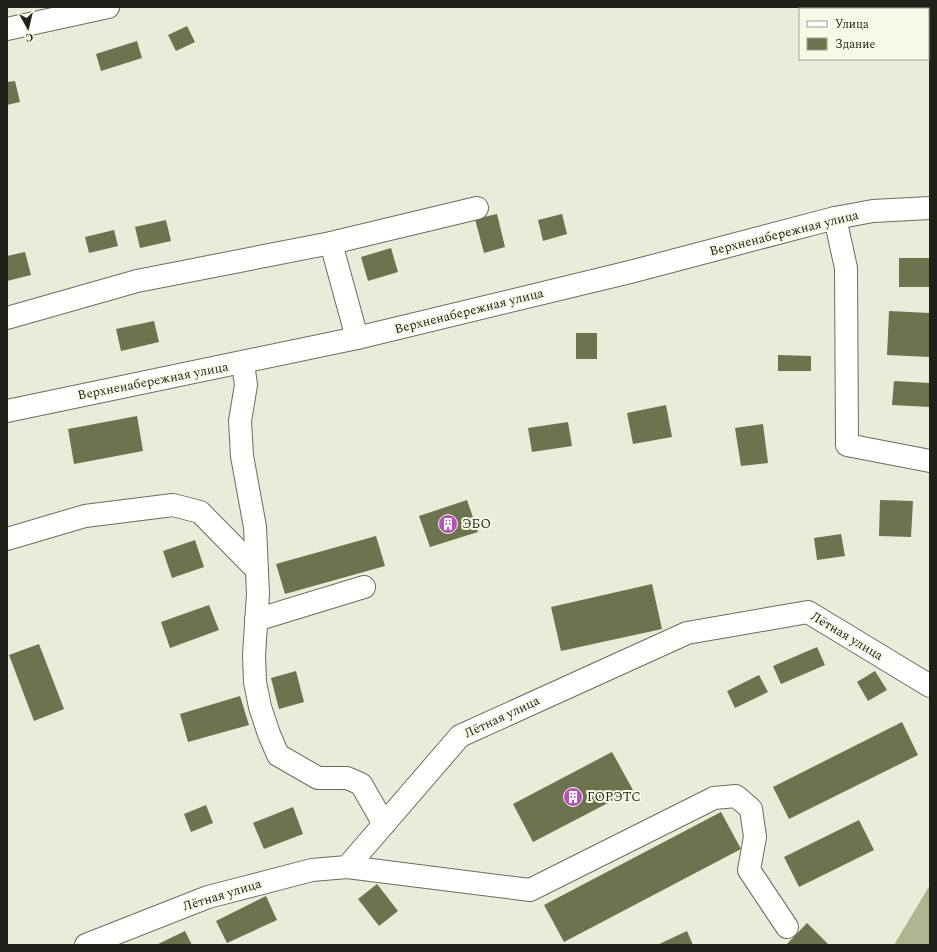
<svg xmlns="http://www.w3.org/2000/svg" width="937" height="952" font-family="Spectral,serif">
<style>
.forest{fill:#aeb68f}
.building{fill:#6c734e}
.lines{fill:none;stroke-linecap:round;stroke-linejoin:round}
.minor-casing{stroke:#6a6d5d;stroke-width:24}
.minor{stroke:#fff;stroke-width:22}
.labels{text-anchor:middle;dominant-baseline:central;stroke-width:4;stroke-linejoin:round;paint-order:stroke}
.street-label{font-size:13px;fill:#1f201a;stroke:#f5fae6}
.poi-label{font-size:13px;fill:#1f201a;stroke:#f5fae6;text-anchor:start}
</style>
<rect width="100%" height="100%" fill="#e8ecd9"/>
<polygon class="forest" points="930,885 930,945 894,945"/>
<g class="building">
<polygon points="187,26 195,42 176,51 168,35"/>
<polygon points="137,41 142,58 101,71 96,54"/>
<polygon points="15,81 20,102 7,105 7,82"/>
<polygon points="497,214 505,247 484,253 475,219"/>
<polygon points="562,214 567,234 543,241 538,220"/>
<polygon points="166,220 171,241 140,248 135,227"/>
<polygon points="114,230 118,246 89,253 85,237"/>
<polygon points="391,248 398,272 368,281 361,257"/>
<polygon points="25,252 31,275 7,281 7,256"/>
<rect x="899" y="258" width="31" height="29"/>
<polygon points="889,311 930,313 930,357 887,355"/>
<polygon points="154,321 159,342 121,351 116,329"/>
<rect x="576" y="333" width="21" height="26"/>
<polygon points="778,355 811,356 811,371 778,371"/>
<polygon points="894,381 930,383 930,407 892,405"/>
<polygon points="666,405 672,437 633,444 627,413"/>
<polygon points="137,416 143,451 74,464 68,429"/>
<polygon points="568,422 572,446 532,452 528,428"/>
<polygon points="763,424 768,463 741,466 735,428"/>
<polygon points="467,500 478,532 430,547 419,516"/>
<polygon points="880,500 913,501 911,537 879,536"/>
<polygon points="841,534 845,556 817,560 814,538"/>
<polygon points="376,536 385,566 285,594 276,564"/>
<polygon points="195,540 204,567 172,578 163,551"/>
<polygon points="652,584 662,629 561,651 551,607"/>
<polygon points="209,605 219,630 170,648 161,622"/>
<polygon points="39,644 64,709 34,721 9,655"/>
<polygon points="817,647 825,665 781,684 773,666"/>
<polygon points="296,671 304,702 279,709 271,678"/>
<polygon points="875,671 887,690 868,701 857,682"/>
<polygon points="759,675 768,692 735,708 727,691"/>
<polygon points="240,696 249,725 188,742 180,714"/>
<polygon points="902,722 918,755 789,819 773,787"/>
<polygon points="612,752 633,790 533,842 513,804"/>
<polygon points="206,805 213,823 191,832 184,814"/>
<polygon points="293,807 303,834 264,849 253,823"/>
<polygon points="721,812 741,849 564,942 544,905"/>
<polygon points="859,820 874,850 799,887 784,857"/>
<polygon points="377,884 398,911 379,926 358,899"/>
<polygon points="266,896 277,920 227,943 216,921"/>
<polygon points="807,923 829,945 786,945"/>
<polygon points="185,931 192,945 156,945"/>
<polygon points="687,931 693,945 657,945"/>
</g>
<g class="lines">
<g class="minor-casing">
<g id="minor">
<polyline points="7,29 108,7"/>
<polyline points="835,218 846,268 847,445 930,461"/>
<polyline points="7,318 137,281 331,243"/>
<polyline points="357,338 331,243 477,208"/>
<polyline points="243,363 246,385 240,421 242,456 255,527 258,594 254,655 255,682 260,707 269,734 278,755 318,778 347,778 361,784 384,824"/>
<polyline points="7,411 357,338 630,272 835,218 873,211 930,208"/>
<polyline points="7,539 85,516 173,505 200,512 257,570"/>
<polyline points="256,620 364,587"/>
<polyline points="347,867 530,890 714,798 736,796 751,809 755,837 749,870 787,927"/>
<polyline points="86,945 208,897 312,870 347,867 460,736 687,633 808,612 930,686"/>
</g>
</g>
<use href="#minor" class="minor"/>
</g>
<defs>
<g id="building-disc" transform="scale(1)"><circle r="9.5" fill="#b551b7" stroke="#f5fae6"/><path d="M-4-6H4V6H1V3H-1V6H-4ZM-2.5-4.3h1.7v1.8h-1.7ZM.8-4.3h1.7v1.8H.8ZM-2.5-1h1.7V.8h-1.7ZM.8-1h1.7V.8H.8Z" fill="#fff"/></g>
</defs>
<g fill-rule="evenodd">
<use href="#building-disc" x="448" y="524"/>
<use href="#building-disc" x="573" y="797"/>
</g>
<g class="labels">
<g class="street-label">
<text transform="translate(784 233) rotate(-14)">Верхненабережная улица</text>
<text transform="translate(469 311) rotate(-14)">Верхненабережная улица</text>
<text transform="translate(153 381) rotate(-11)">Верхненабережная улица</text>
<text transform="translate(847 636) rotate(31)">Лётная улица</text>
<text transform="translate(502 717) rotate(-25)">Лётная улица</text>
<text transform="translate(222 895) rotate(-17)">Лётная улица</text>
</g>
<g class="poi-label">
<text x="462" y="524">ЭБО</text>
<text x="587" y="797">ГОРЭТС</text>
</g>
</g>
<rect width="937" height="952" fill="none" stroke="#1f201a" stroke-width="16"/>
<rect x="799" y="8" width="130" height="52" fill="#f5fae6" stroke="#9fa394"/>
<rect x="807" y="21" width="20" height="6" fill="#ffffff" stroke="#9fa394"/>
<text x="835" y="28" font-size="12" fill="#1f201a">Улица</text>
<rect x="807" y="38" width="20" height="12" fill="#6c734e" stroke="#9fa394"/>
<text x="835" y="48" font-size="12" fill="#1f201a">Здание</text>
<g transform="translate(28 28) rotate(172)" stroke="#f5fae6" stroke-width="3" paint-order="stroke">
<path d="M0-3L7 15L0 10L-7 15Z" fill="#1f201a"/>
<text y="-6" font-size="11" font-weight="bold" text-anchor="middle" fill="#1f201a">С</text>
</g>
</svg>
